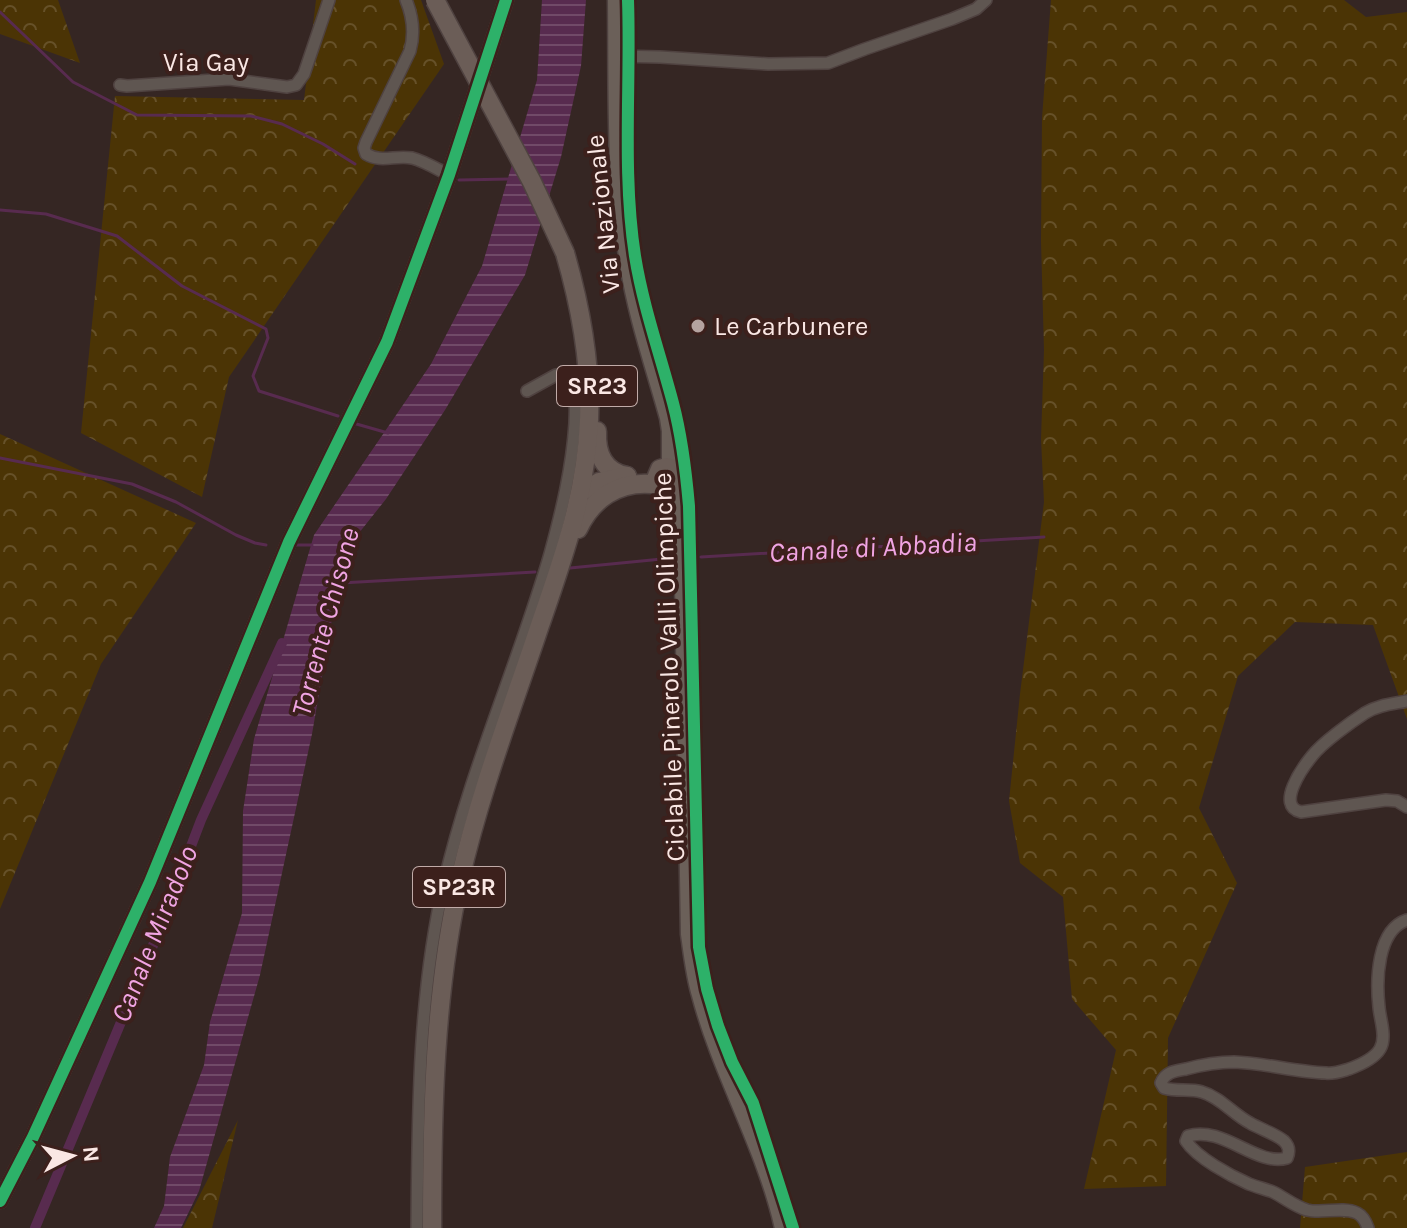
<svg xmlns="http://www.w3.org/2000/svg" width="1407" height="1228" font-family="Karla,sans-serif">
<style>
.forest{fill:url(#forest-crowns)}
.water{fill:url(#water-rules)}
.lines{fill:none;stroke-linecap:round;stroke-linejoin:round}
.stream{stroke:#582b4f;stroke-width:3}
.canal{stroke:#582b4f;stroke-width:10}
.minor-casing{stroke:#4f4240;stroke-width:14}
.tertiary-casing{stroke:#4f4240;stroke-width:17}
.secondary-casing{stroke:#4f4240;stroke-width:19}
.primary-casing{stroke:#4f4240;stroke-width:21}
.minor{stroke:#5f5651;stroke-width:11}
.tertiary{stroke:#5f5651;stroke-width:14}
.secondary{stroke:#6b6059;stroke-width:16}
.primary{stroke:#6b5d57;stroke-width:18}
.primary-bridge-casing{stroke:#4f4240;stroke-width:21;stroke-linecap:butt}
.primary-bridge{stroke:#6b5d57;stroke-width:18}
.cycleway-casing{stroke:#3c201c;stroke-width:17}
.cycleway{stroke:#2db169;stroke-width:12}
.poi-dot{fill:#b5a3a0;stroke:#3c201c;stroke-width:3}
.labels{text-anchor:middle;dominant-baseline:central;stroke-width:8;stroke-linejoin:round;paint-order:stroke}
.shield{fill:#3c201c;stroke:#c1aba8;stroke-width:2}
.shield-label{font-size:24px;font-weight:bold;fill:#fae7e4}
.street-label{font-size:26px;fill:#fae7e4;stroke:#3c201c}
.poi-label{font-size:26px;fill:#fae7e4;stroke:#3c201c;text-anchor:start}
.water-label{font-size:28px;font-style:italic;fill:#f0a4e2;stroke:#3c201c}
</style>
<defs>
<pattern id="forest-crowns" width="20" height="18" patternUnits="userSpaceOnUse" patternTransform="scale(2)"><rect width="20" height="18" fill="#4b3405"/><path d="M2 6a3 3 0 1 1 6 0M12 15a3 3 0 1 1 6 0" fill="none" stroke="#665129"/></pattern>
<pattern id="water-rules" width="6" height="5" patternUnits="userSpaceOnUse" patternTransform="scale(2)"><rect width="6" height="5" fill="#582b4f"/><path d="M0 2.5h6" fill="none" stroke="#714a68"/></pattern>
</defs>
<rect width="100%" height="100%" fill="#352623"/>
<g class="forest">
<polygon points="0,0 58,0 80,63 0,34"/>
<polygon points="316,0 421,0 444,64 229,377 202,497 81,433 115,96 304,100"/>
<polygon points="1051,0 1344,0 1366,17 1407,12 1407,719 1373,625 1295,622 1238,676 1199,808 1237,883 1168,1038 1166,1186 1084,1189 1116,1050 1072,999 1063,897 1020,863 1009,801 1020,694 1044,502 1041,439 1044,350 1041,241 1042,118"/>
<polygon points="0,434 196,523 101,664 0,909"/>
<polygon points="238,1120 212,1228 183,1228"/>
<polygon points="1407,1152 1407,1228 1300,1228 1305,1167"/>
</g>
<polygon class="water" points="542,0 586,0 581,66 561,157 525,275 445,410 386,499 355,538 333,613 312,734 260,975 199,1191 181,1228 154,1228 164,1206 170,1157 204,1065 210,1022 242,913 243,811 254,739 314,535 431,364 482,266 537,80"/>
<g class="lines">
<g class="stream">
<polyline points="0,12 73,82 137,115 251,116 282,124 323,144 355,164"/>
<polyline points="459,180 511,179"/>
<polyline points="0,210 46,214 117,236 182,286 266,329 268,338 253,376 259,391 338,416"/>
<polyline points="353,423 388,433"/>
<polyline points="0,458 132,484 176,502 236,535 255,543 266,545"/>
<polyline points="292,545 312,545"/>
<polyline points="701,557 1044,537"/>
<polyline points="570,568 662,559"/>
<polyline points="341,583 535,572"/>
</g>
<polyline class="canal" points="35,1228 154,943 201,820 282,643"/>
<g class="minor-casing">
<g id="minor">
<path d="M 406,0 C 413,17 415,33 410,51 L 366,142 L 364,148 L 366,154 C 381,163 395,155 412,158 C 424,161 437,169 449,175"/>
<polyline points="617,56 660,57 768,64 828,63 865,49 952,19 976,9 986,0"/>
<polyline points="120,85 127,86 229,79 287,87 296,85 304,74 329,0"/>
<path d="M 1407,701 C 1392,704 1378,705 1365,713 C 1351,722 1322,743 1312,756 C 1303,767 1275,806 1301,812 L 1386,800 L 1397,801 L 1407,807"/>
<path d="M 417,1228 C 418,1113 418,996 444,883 C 470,770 518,665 550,554 C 562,510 572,468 575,423 C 575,411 577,398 572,387 C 570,383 568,380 566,376 L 556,375 L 527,391"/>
<path d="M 1368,1228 C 1366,1222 1363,1216 1357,1213 C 1342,1206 1323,1214 1307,1210 C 1294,1206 1285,1198 1273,1192 C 1265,1189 1257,1187 1249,1184 C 1231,1176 1197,1158 1186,1141 L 1188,1136 C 1223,1125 1256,1167 1287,1158 C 1290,1151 1289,1146 1284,1141 C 1274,1133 1260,1129 1250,1123 C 1233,1114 1220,1097 1202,1092 C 1190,1088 1177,1092 1164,1088 L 1161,1083 C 1165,1072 1175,1071 1186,1069 C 1201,1065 1218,1062 1234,1062 C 1265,1063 1295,1072 1326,1073 C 1334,1074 1342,1071 1349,1069 C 1360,1065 1374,1059 1380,1049 C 1387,1037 1380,1020 1379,1007 C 1376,980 1377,930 1407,920"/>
</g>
</g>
<g class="tertiary-casing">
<polyline id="tertiary" points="0,1201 33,1137 150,882 289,542 387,342 449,175 506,0"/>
</g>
<g class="secondary-casing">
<g id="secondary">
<path d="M 616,0 C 617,87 614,177 628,263 C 636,316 654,367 668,418 L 670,431 L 670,467"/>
<path d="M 674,487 L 682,525 L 689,934 C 692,955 694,975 700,995 C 721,1075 765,1147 783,1228"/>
</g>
</g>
<g class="primary-casing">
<g id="primary">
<path d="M 597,431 C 596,453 603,472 627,476"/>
<polyline points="581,492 599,482 627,476"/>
<path d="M 578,529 C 592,499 618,481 652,484 C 659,485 664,488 671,488 L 678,480 L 676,470 L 667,467 L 660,469 L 657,476 L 661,486"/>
<path d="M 432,1228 C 432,1111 434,994 460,879 C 480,792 512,709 540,625 C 564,556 586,494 589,420 C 591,363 581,308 565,253"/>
</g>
</g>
<use href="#minor" class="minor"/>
<use href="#tertiary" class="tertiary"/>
<use href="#secondary" class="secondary"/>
<use href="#primary" class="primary"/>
<g class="primary-bridge-casing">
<polyline id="primary-bridge" points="435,0 532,182 565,253"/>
</g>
<use href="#primary-bridge" class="primary-bridge"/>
<g class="cycleway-casing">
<g id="cycleway">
<path d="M 628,0 C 631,84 622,172 635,256 C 643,306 660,354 673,403 C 682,437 686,471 689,506 L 699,947 L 707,989 L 718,1026 L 732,1062 L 753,1103 L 793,1228"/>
<polyline points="0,1201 33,1137 150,882 289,542 387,342 449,175 506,0"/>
</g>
</g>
<use href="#cycleway" class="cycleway"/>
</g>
<circle class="poi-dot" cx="698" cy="326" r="8"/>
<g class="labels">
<g class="shield">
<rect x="557" y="366" width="80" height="40" rx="6"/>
<rect x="413" y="867" width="92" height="40" rx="6"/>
</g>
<g class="shield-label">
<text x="597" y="386">SR23</text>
<text x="459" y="887">SP23R</text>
</g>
<g class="street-label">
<text x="206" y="62">Via Gay</text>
<text transform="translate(603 214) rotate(-96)">Via Nazionale</text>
<text transform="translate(669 667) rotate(-92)">Ciclabile Pinerolo Valli Olimpiche</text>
</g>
<g class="poi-label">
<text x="714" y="326">Le Carbunere</text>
</g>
<g class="water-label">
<text transform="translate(873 547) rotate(-3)">Canale di Abbadia</text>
<text transform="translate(325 622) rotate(-75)">Torrente Chisone</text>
<text transform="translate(154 934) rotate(-68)">Canale Miradolo</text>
</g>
</g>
<g transform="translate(72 1156) rotate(84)" stroke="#3c201c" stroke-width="6" paint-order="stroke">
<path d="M0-6L14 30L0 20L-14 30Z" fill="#fae7e4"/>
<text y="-12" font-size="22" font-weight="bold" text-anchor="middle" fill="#fae7e4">N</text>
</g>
</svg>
